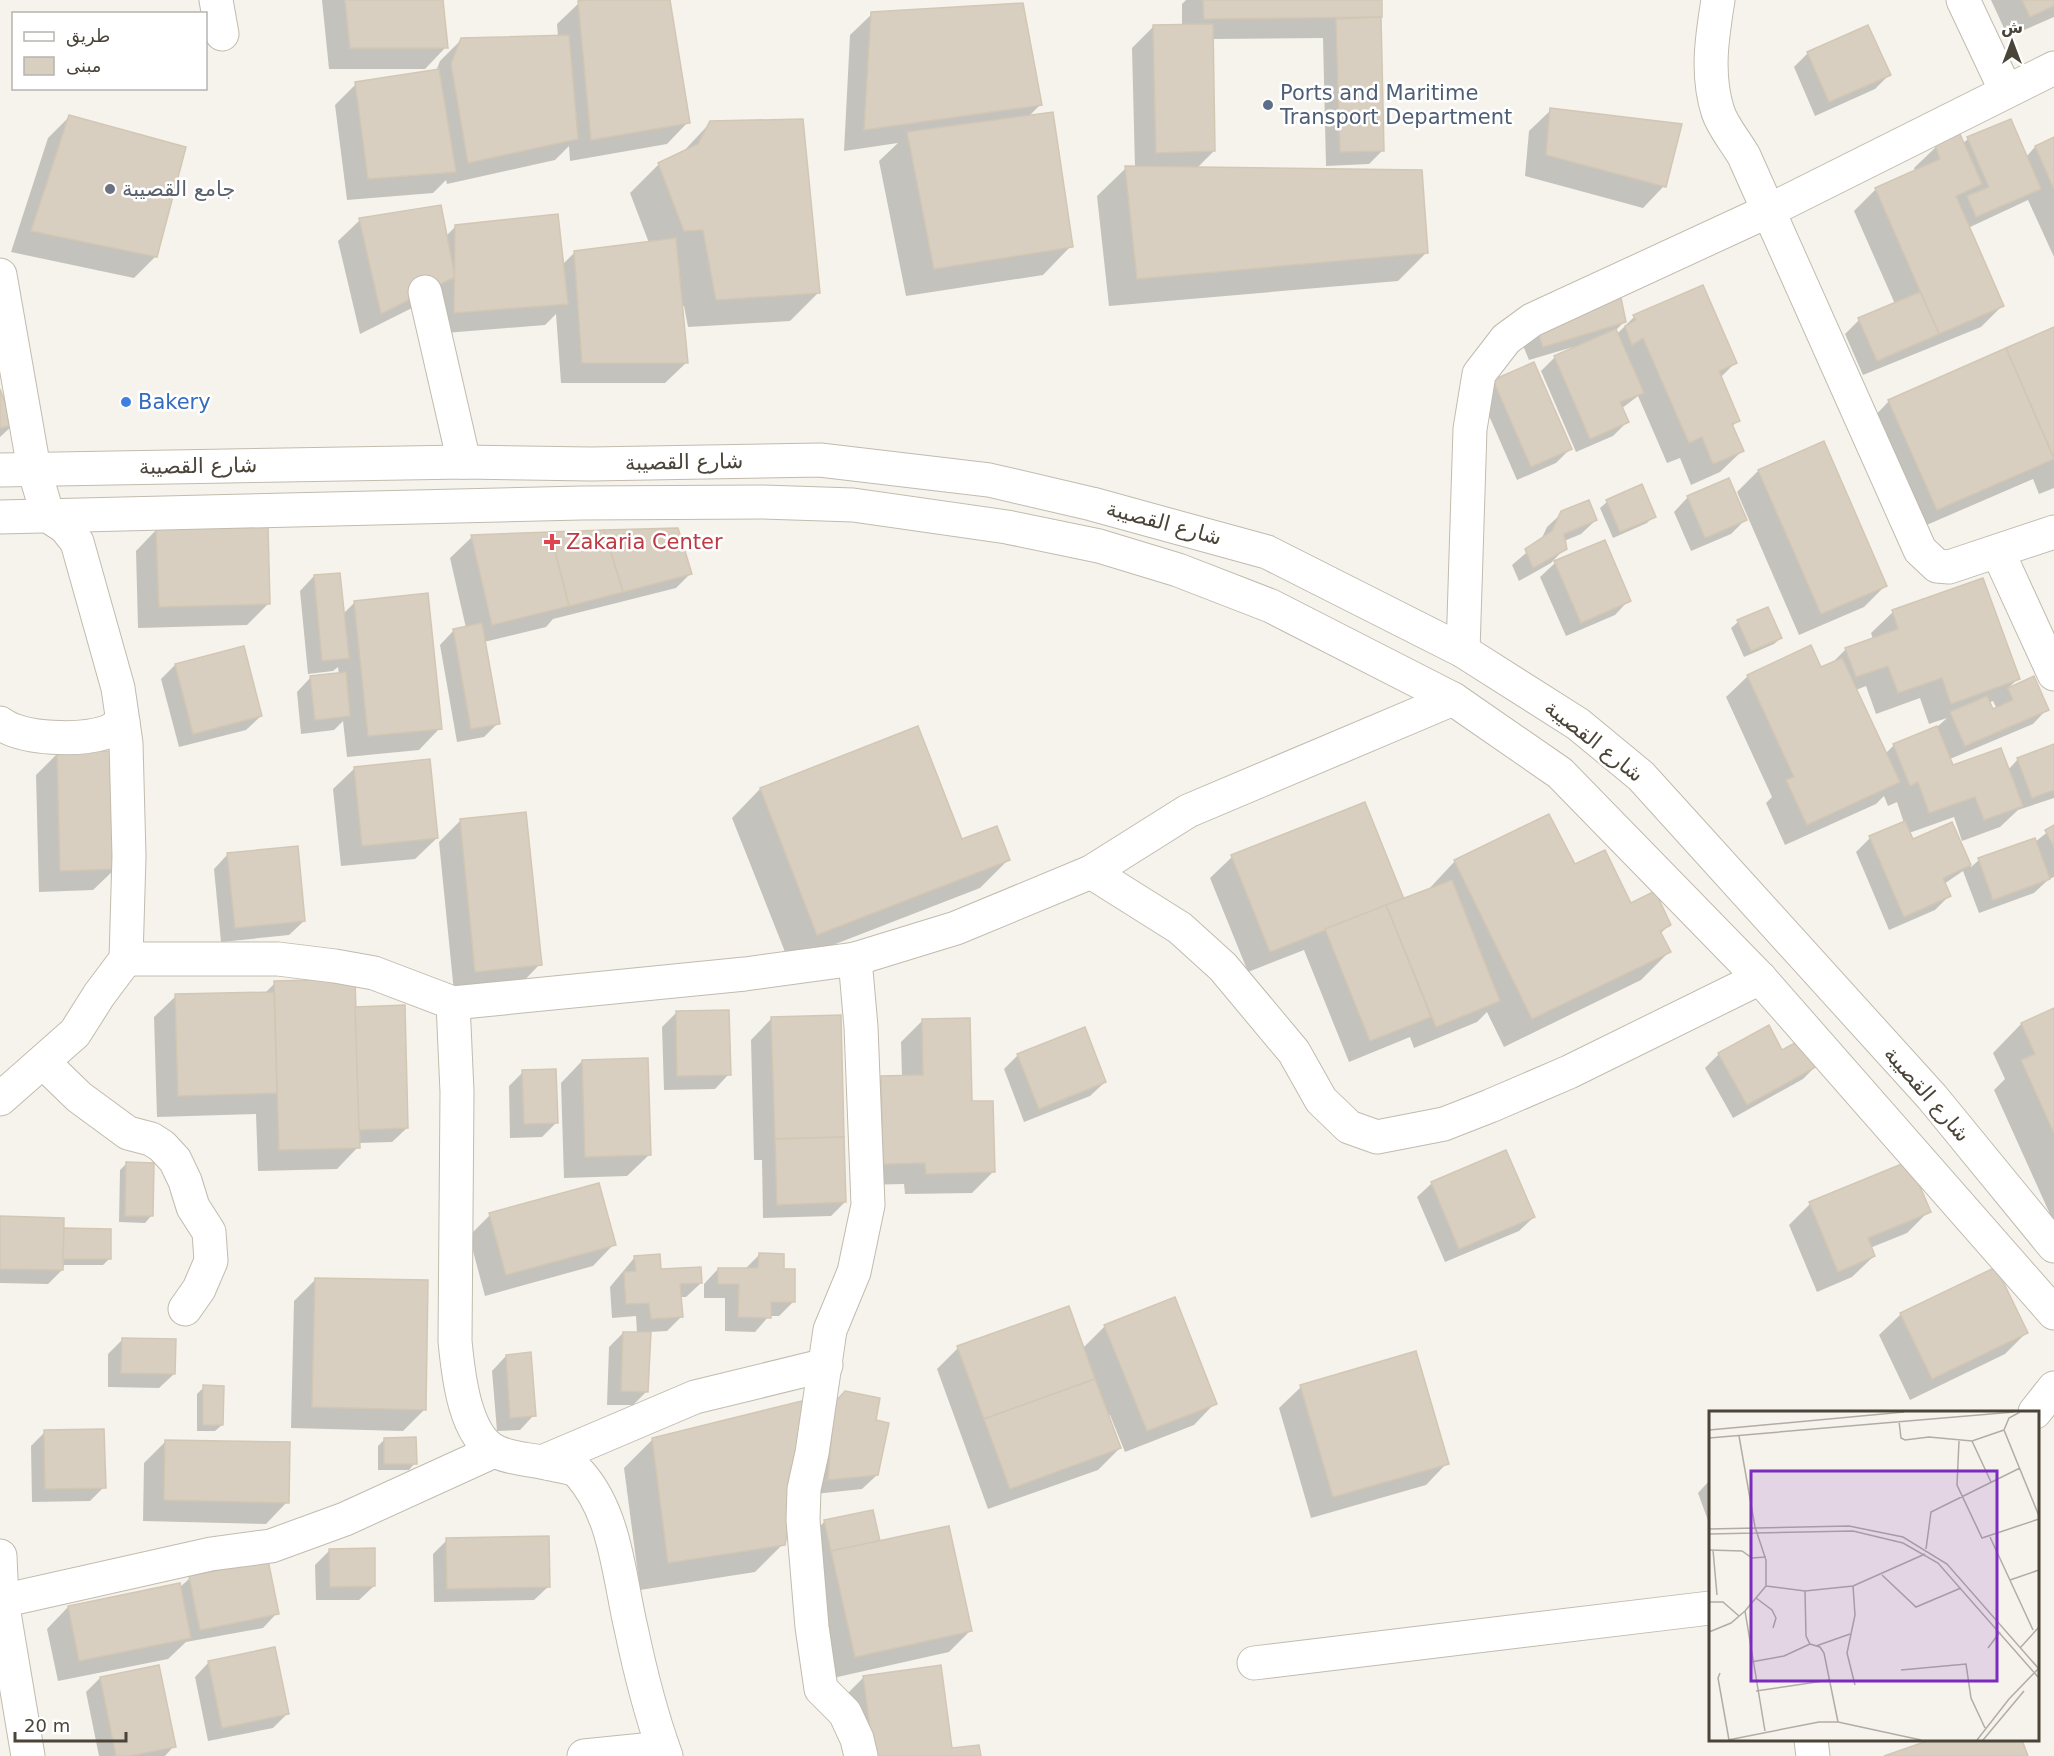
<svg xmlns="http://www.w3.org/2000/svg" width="2054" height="1756" font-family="'DejaVu Sans','Noto Sans Arabic',sans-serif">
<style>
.shadow{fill:#0003;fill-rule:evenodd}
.building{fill:#d8cfc1;stroke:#d3c7b4;stroke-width:1.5}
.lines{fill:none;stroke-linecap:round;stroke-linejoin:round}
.minor-casing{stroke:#c2bbae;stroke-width:35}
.minor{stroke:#fff;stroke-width:33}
.service-dot{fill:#5c6f8a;stroke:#fff;stroke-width:2}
.worship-dot{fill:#6b7280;stroke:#fff;stroke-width:2}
.shop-dot{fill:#3f7fe0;stroke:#fff;stroke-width:2}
.health-dot{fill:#e0444e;stroke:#fff;stroke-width:2}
.labels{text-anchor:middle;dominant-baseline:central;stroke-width:5;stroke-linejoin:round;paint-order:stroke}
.service-label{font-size:21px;fill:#4e5e75;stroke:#fff;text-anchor:start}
.worship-label{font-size:21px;fill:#5b616d;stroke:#fff;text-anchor:start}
.shop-label{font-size:21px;fill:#366cbe;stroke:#fff;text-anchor:start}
.street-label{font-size:21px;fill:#4b4439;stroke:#fff}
.health-label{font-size:21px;fill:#be3a42;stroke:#fff;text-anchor:start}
.inset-road{fill:none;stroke:#b2ada4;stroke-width:1.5}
.view{fill:#7b2cbf;fill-opacity:0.15;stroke:#7b2cbf;stroke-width:3}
.inset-edge{fill:none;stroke:#4b4439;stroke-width:3}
</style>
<rect width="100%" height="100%" fill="#f6f3ec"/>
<g class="shadow">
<polygon points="322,0 442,0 446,47 425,69 329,69"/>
<polygon points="599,0 669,0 688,122 667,144 570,161 569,146 555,160 447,184 446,180 433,193 347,200 335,105 356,84 436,71 440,61 461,40 558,37 557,24 579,3"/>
<polygon points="1186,0 1380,0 1383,150 1369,164 1326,166 1323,38 1212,39 1214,151 1196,169 1427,252 1398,281 1109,306 1097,196 1126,168 1135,168 1132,48 1153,27 1182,26 1182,4"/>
<polygon points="1991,0 2054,0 2054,17 2008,37"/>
<polygon points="872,14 1041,104 1028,117 1071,246 1043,275 906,296 879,161 898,143 844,151 850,35"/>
<polygon points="1808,53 1889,75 1875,89 1815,116 1794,67"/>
<polygon points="1551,110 1664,186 1643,208 1525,176 1529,131"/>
<polygon points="69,117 156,256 134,278 11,252 48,138"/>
<polygon points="711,122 818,293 790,321 688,327 684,306 681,306 687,362 665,383 561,383 556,314 545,325 433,334 434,297 360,334 338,241 360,220 445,237 456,226 562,265 574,253 649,243 630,193 659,164 681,154"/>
<polygon points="1968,139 2026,157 2035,147 2054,139 2054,257 2028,200 1968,228 2002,306 1981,327 1863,375 1845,334 1859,320 1895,304 1854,211 1876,189 1916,172 1914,168 1936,147 1962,144"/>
<polygon points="1634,317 1736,362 1720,378 1738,420 1732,427 1742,451 1720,472 1691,485 1680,458 1667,463 1638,396 1621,409 1627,422 1613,436 1576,452 1541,371 1555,357 1573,347 1529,360 1522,343 1537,328 1624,322 1615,331 1617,334"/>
<polygon points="2054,329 2054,488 2039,494 2033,479 1915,530 1868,423 1889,401"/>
<polygon points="1494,381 1570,449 1556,463 1517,480 1480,395"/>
<polygon points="0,393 13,425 0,437"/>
<polygon points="1823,443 1885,586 1864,607 1799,635 1737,492 1758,471"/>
<polygon points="1688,497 1745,520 1731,534 1691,551 1674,512"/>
<polygon points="1607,502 1654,516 1647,523 1613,538 1600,508"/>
<polygon points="1562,513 1596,520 1581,534 1564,541 1565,548 1551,563 1519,581 1512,565 1541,540 1547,527"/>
<polygon points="157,529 269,603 247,625 138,628 136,551"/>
<polygon points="472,537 690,574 676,588 553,619 546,627 484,642 498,723 484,737 457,742 440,645 454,630 466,628 450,558"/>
<polygon points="1604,542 1629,600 1615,615 1566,636 1540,577 1555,563"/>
<polygon points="314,576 343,614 355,602 440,728 419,750 347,757 343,721 334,730 301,734 297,692 311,677 339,675 338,667 333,671 308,674 300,591"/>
<path d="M 1893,612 L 2018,679 L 2007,689 L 2033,678 L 2047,709 L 2033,724 L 1950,759 L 1953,767 L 2008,770 L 2018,759 L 2054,746 L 2054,798 L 2018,810 L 2000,827 L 1962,841 L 1954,817 L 1909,833 L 1912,841 L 1952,824 L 1971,867 L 1979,860 L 2034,839 L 2035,842 L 2054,827 L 2054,877 L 2049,879 L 2034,893 L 1979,913 L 1963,871 L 1944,884 L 1950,895 L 1935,910 L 1889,930 L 1856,852 L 1870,838 L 1904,823 L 1897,802 L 1888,806 L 1884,796 L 1876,804 L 1785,845 L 1766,803 L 1772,797 L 1726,697 L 1748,676 L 1820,669 L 1831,664 L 1846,649 L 1873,639 L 1871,633 ZM 1866,686 L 1876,714 L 1920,698 L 1929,724 L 1947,718 L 1937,727 L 1894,745 L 1885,754 L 1856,690 ZM 1993,701 L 1997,709 L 1992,711 L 1988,703 Z"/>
<polygon points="1738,622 1781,638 1774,644 1744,657 1731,628"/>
<polygon points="175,665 261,716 246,730 179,747 161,679"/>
<polygon points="917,728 961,841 1008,860 980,888 789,962 732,818 760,789"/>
<polygon points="57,754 115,869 93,890 39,892 36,775"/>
<polygon points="355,768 437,838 415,859 341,866 333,789"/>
<polygon points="1549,816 1574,866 1630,905 1669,925 1660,934 1669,952 1641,980 1504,1047 1487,1012 1477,1022 1414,1048 1410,1037 1349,1062 1304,950 1248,972 1210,878 1232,857 1403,901 1427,891 1455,861"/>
<polygon points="460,821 540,964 519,986 454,992 439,842"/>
<polygon points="228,854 304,921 289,935 221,942 214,869"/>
<polygon points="275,983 354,1009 407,1128 392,1142 358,1143 358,1147 337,1169 258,1171 256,1114 157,1117 154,1017 176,996 264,994"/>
<polygon points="2054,1010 2054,1223 1994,1090 2005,1079 1993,1053 2021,1024"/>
<polygon points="676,1013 729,1074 715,1089 664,1090 662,1027"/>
<polygon points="772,1018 845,1202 831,1216 763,1218 762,1160 754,1160 751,1040"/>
<polygon points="923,1020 971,1103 993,1172 972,1193 905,1194 904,1184 862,1185 860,1099 882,1078 902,1077 901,1042"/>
<polygon points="1782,1052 1817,1065 1803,1079 1733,1118 1705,1068 1719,1054"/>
<polygon points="1018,1055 1105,1082 1090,1096 1024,1122 1004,1069"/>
<polygon points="582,1061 649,1155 627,1176 564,1178 561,1083"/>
<polygon points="523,1072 556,1123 542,1137 510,1138 509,1086"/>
<polygon points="127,1163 151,1216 145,1223 119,1222 120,1170"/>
<polygon points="1432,1183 1534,1217 1519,1231 1445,1262 1417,1197"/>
<polygon points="1810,1204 1929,1211 1907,1233 1870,1248 1874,1256 1852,1277 1817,1292 1789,1225"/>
<polygon points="490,1215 614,1244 593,1266 485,1296 469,1236"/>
<polygon points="0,1218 63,1230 110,1230 109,1259 103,1265 62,1265 62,1270 48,1284 0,1283"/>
<polygon points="759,1255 782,1271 793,1302 779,1316 769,1316 755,1332 725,1331 725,1298 704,1298 704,1284 718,1269 744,1270"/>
<polygon points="635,1257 659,1271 701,1283 686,1297 680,1297 681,1317 667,1331 649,1332 647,1391 633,1405 607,1405 609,1347 623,1333 637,1333 636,1316 612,1318 610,1287"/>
<polygon points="315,1280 425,1409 403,1431 291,1428 294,1301"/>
<polygon points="1901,1314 2027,1332 2005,1354 1910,1400 1879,1335"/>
<polygon points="1105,1326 1215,1403 1194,1425 1125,1452 1110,1415 1108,1416 1120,1448 1098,1470 988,1509 937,1369 958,1348 1083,1348"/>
<polygon points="122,1340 174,1374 159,1388 108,1387 108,1354"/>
<polygon points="506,1356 534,1415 520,1430 497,1431 492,1371"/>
<polygon points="204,1387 222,1425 215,1431 197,1431 197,1394"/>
<polygon points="1301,1387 1447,1463 1426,1485 1311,1518 1279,1408"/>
<polygon points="821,1419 874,1421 877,1475 862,1489 815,1494"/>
<polygon points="45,1432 104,1487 90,1501 32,1502 31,1446"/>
<polygon points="653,1439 783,1544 755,1572 640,1590 624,1468"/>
<polygon points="384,1440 415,1463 409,1470 378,1470 378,1446"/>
<polygon points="166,1441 287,1502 266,1524 143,1521 144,1463"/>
<polygon points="1710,1480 1710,1526 1698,1493"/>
<polygon points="825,1521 971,1630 949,1652 833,1678 811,1536"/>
<polygon points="447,1540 549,1586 534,1600 434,1602 433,1554"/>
<polygon points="330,1550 374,1586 359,1600 316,1600 315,1565"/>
<polygon points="190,1578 277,1613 263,1628 186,1642 168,1659 58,1681 47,1629 68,1607 179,1588"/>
<polygon points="209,1662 287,1714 273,1728 208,1741 195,1677"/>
<polygon points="864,1677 951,1750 979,1756 850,1756 843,1698"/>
<polygon points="100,1678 174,1746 165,1756 99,1756 86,1692"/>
<polygon points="1935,1740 2021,1740 2027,1756 1888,1756"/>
</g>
<g class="building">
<polygon points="345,0 443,0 448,48 350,48"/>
<polygon points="588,0 670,0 690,123 591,140 578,1"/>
<polygon points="1203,0 1382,0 1382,17 1204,19"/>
<polygon points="2022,0 2054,0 2054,6 2030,17"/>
<polygon points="1023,3 1042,105 864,130 871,12"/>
<polygon points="1381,17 1384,151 1340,152 1336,19"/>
<polygon points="1213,24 1215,151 1156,153 1153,25"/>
<polygon points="1868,25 1891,75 1829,102 1807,52"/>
<polygon points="569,35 578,139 468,163 451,64 461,38"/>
<polygon points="439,69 456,172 368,179 355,82"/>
<polygon points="1550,108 1682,124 1666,187 1546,155"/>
<polygon points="1053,112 1073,247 934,269 907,132"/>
<polygon points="69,115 186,147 157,257 31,231"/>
<polygon points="803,119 820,293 716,300 703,230 684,231 658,163 698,144 710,121"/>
<polygon points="2011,119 2041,189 1976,217 1967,196 1989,187 1967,137"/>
<polygon points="1960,134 1982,184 1956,196 2004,306 1939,334 1875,188 1940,159 1935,145"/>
<polygon points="2054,137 2054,189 2035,146"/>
<polygon points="1125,166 1422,170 1428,253 1137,279"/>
<polygon points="441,205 455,277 381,314 359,218"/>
<polygon points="558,214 568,304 454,313 455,225"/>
<polygon points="676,238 688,363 582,363 574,251"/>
<polygon points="1703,285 1737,363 1719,371 1740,421 1732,424 1744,451 1713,464 1702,437 1689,443 1643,338 1632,345 1625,326 1636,320 1633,315"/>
<polygon points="1920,292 1939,334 1877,361 1858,318"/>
<polygon points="1621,298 1626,322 1543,347 1536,327"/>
<polygon points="2054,327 2054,458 2006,348"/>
<polygon points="1616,329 1644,393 1620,402 1629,422 1590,439 1554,356"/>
<polygon points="2006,348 2054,459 1937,510 1888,400"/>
<polygon points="1534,362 1572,449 1531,467 1493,380"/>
<polygon points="0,389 14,425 0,428"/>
<polygon points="1824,441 1887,586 1821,614 1758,470"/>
<polygon points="1729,478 1747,520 1705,538 1687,496"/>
<polygon points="1642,484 1656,517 1620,532 1606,500"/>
<polygon points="1589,500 1597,520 1564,534 1567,549 1533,568 1525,549 1552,531 1561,511"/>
<polygon points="268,525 270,604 159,607 156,528"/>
<polygon points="678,528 692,574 623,592 604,530"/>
<polygon points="604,530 623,592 569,606 550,532"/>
<polygon points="550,532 569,606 492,625 471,535"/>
<polygon points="1605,540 1631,601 1581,623 1554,561"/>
<polygon points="340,573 349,658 322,661 314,575"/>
<polygon points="1983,578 2020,679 1951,704 1942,678 1898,693 1888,666 1856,677 1845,648 1898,629 1892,610"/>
<polygon points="428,593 442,729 368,736 354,601"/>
<polygon points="1768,607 1782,638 1751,651 1737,620"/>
<polygon points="482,623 500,724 471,729 453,629"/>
<polygon points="1811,645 1821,667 1842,658 1900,782 1807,825 1786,780 1794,777 1747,675"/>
<polygon points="244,646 262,716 193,734 175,664"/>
<polygon points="346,672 350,716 315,720 310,676"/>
<polygon points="2034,676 2049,710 1965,746 1950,712 1987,696 1993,709 2013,700 2008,688"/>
<polygon points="918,726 962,839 997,826 1010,860 817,935 760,788"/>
<polygon points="1937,726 1953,765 2001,748 2023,806 1984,820 1975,797 1929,813 1918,782 1910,786 1893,744"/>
<polygon points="2054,744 2054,790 2032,798 2017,758"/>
<polygon points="113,751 116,869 60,871 57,752"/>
<polygon points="430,759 438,838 362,846 354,767"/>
<polygon points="1365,802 1404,899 1270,952 1231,855"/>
<polygon points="526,812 542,965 475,972 460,819"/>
<polygon points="1549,814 1575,864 1605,850 1631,903 1655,891 1671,925 1660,931 1671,952 1532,1019 1454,860"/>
<polygon points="1905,821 1913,839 1952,822 1971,865 1943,878 1951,896 1904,917 1869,836"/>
<polygon points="2054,825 2054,847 2045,830"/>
<polygon points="2035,838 2050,879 1993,900 1978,858"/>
<polygon points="298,846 305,921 235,928 227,853"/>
<polygon points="1452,880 1500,1001 1436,1027 1386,905"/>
<polygon points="1386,905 1431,1017 1370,1041 1325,929"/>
<polygon points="355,979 360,1148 279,1150 274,981"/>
<polygon points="274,992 277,1093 178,1096 175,994"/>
<polygon points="405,1005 408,1128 359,1130 355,1007"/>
<polygon points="2054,1008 2054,1133 2021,1060 2035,1054 2021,1023"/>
<polygon points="729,1010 731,1075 677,1076 676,1011"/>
<polygon points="841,1015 844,1137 775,1139 771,1017"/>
<polygon points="970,1018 972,1101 993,1101 995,1172 926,1174 925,1163 883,1164 881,1076 923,1075 922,1019"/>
<polygon points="1769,1025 1782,1050 1804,1038 1819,1065 1747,1105 1718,1053"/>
<polygon points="1085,1027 1106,1082 1039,1109 1017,1054"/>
<polygon points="648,1058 651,1155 585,1157 582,1060"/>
<polygon points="556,1069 558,1123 524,1124 522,1070"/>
<polygon points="844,1137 846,1202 777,1205 775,1139"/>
<polygon points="1506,1150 1535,1217 1459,1249 1431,1182"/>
<polygon points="1909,1161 1931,1212 1868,1238 1875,1256 1838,1272 1809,1202"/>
<polygon points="126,1162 154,1163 153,1216 125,1216"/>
<polygon points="599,1183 616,1245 506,1275 489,1213"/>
<polygon points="0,1216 64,1218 63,1270 0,1269"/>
<polygon points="64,1228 111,1229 111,1259 63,1259"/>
<polygon points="759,1253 784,1254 784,1269 795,1269 795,1302 771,1302 771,1318 738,1317 739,1284 718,1284 718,1268 758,1268"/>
<polygon points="660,1254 661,1269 701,1267 702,1283 680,1284 683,1317 651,1319 649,1303 626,1304 624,1272 636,1271 634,1256"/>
<polygon points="1996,1267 2028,1333 1932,1379 1900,1313"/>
<polygon points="315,1278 428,1280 426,1410 312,1407"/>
<polygon points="1175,1297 1217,1404 1147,1431 1104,1325"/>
<polygon points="1069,1306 1095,1379 984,1419 957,1346"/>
<polygon points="623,1332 651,1332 648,1392 621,1391"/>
<polygon points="122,1338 176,1339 175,1374 121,1373"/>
<polygon points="1416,1351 1449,1464 1333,1497 1300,1385"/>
<polygon points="531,1352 536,1416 510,1418 506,1355"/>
<polygon points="1095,1379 1121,1448 1010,1489 984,1419"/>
<polygon points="203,1385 224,1386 223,1425 203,1425"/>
<polygon points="845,1391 880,1398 876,1420 889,1423 878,1475 828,1480 834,1403"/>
<polygon points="810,1399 785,1545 668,1563 652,1438"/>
<polygon points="104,1429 106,1488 45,1489 44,1430"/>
<polygon points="416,1437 417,1464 384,1464 384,1438"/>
<polygon points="165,1440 290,1442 289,1503 164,1500"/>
<polygon points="873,1510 880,1541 831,1551 824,1520"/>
<polygon points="949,1526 972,1631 855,1657 831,1551"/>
<polygon points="549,1536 550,1587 447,1589 446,1538"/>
<polygon points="375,1548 375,1586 330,1587 329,1549"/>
<polygon points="268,1560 279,1614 200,1630 189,1576"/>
<polygon points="180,1583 191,1638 79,1661 68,1606"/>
<polygon points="275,1647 289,1714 222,1728 208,1661"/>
<polygon points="159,1665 176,1747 130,1756 116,1756 100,1677"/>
<polygon points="941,1665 952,1748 979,1745 981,1756 874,1756 863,1676"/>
<polygon points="1930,1740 2022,1740 2028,1756 1884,1756"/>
</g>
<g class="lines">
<g class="minor-casing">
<g id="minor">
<polyline points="216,0 222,34"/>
<path d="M 1718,0 C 1712,37 1706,75 1718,112 C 1723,127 1736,142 1744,156 L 1920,550 L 1937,566 L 1949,567 L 2054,532"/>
<polyline points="1963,0 2006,91"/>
<polyline points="0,275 34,469 48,516 65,527 77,542 118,688 126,743 129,856 126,959 99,995 75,1033 0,1099"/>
<polyline points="425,292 464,462"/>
<polyline points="0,470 464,462 591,464 820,460 989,480 1092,504 1267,552 1463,651 1578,724 1641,776 1932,1097 2054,1246"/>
<polyline points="0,517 581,503 763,502 853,505 1007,527 1099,546 1178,570 1271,606 1453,699 1560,773 1760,978 2054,1313"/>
<polyline points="1998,552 2054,674"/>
<polyline points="1463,651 1470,429 1479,374 1506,339 1532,320 1768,211 2054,68"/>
<path d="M 0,723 C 23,740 80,741 107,732 C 112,730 118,725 123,722"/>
<polyline points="1091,872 1180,928 1223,967 1294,1052 1321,1100 1349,1127 1377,1137 1444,1124 1490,1106 1569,1072 1760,978"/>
<polyline points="126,959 278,959 335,966 374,973 453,1003 745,974 855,959 956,928 1091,872 1188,811 1453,699"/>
<polyline points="855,959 861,1027 868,1205 854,1272 830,1330 812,1453 804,1489 803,1520 812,1627 821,1689 845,1713 857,1739 861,1756"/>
<path d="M 453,1003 L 457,1092 L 455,1341 C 458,1372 464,1437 497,1452 C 515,1460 532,1459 550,1464 C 559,1466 574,1467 580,1474 C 616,1515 619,1577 631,1628 C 640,1671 651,1715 666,1756"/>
<polyline points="43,1062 79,1097 128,1133 151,1139 162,1146 175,1160 185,1181 193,1207 209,1232 211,1261 199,1289 185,1309"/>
<polyline points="2035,1412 2054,1388"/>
<polyline points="542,1462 695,1397 826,1365"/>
<polyline points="0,1556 2,1601 28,1756"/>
<polyline points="2,1601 211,1554 271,1546 345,1519 494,1451"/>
<polyline points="1254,1663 1710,1608"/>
<polyline points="1811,1740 1813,1756"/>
<polyline points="584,1756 663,1748"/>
</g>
</g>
<use href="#minor" class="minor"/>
</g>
<circle class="service-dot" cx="1268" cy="105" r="6"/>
<circle class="worship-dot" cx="110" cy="189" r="6"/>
<circle class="shop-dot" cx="126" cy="402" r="6"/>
<path class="health-dot" d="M549 533h6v6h6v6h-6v6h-6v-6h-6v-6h6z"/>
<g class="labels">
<g class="service-label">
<text x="1280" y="93">Ports and Maritime<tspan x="1280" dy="24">Transport Department</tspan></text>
</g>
<g class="worship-label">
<text x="122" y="189">جامع القصيبة</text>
</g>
<g class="shop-label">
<text x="138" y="402">Bakery</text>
</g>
<g class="street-label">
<text transform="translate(684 462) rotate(-1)">شارع القصيبة</text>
<text transform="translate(198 466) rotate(-1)">شارع القصيبة</text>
<text transform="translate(1164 523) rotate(15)">شارع القصيبة</text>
<text transform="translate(1594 741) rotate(38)">شارع القصيبة</text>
<text transform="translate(1927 1094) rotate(49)">شارع القصيبة</text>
</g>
<g class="health-label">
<text x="566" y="542">Zakaria Center</text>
</g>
</g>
<g transform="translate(1709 1411)">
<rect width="330" height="330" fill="#f6f3ec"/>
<path class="inset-road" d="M 311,1 L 300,7 L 295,19 L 330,105M 190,10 L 192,27 L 196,29 L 220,26 L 263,30 L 295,19M 0,19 L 195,1M 30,25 L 46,116 L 57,149 L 57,175 L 36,200 L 56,320M 0,27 L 305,1M 250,30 L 248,74 L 273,127 L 330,108M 263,30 L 282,71M 0,118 L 140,115 L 194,126 L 238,153 L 330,258M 0,123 L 144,120 L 194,132 L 229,152 L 330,267M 281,126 L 324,219M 217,138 L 222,101 L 311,57M 0,139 L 33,140 L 43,147 L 57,146M 4,139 L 8,184M 173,164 L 207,196 L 252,177M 301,169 L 330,159M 57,175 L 96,180 L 144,175 L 216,143M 144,175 L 146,204 L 138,242 L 146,274M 96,180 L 97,225 L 101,233 L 111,236 L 115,242 L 129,311M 47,187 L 63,199 L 67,207 L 64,217M 1,191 L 14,191 L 30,205M 0,221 L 22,212 L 36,200M 107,235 L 141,223M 279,237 L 291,221M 311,237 L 330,216M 42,251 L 75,245 L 101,233M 192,259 L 257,253 L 262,287 L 276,317M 11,262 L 9,267 L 20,329M 47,280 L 121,269M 19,329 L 110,311 L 129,311 L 212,329M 268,329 L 300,288 L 330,257M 274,329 L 315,280"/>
<path class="view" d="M 42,60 L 288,60 L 288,270 L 42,270 Z"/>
<rect width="330" height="330" class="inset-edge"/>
</g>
<rect x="12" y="12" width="195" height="78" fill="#ffffff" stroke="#b7b4b0" stroke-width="1.5"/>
<rect x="24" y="32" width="30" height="9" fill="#ffffff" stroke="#b7b4b0" stroke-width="1.5"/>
<text x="66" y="42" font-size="18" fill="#4b4439">طريق</text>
<rect x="24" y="57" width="30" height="18" fill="#d8cfc1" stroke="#b7b4b0" stroke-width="1.5"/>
<text x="66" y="72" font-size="18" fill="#4b4439">مبنى</text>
<g transform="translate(2012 42)" stroke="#ffffff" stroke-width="4.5" paint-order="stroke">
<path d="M0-4.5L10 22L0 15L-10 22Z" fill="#4b4439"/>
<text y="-9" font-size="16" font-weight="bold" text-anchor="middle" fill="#4b4439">ش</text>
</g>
<path d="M15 1732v9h111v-9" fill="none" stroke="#4b4439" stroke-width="3"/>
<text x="24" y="1732" font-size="18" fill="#4b4439" stroke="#ffffff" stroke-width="4.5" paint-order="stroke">20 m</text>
</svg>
